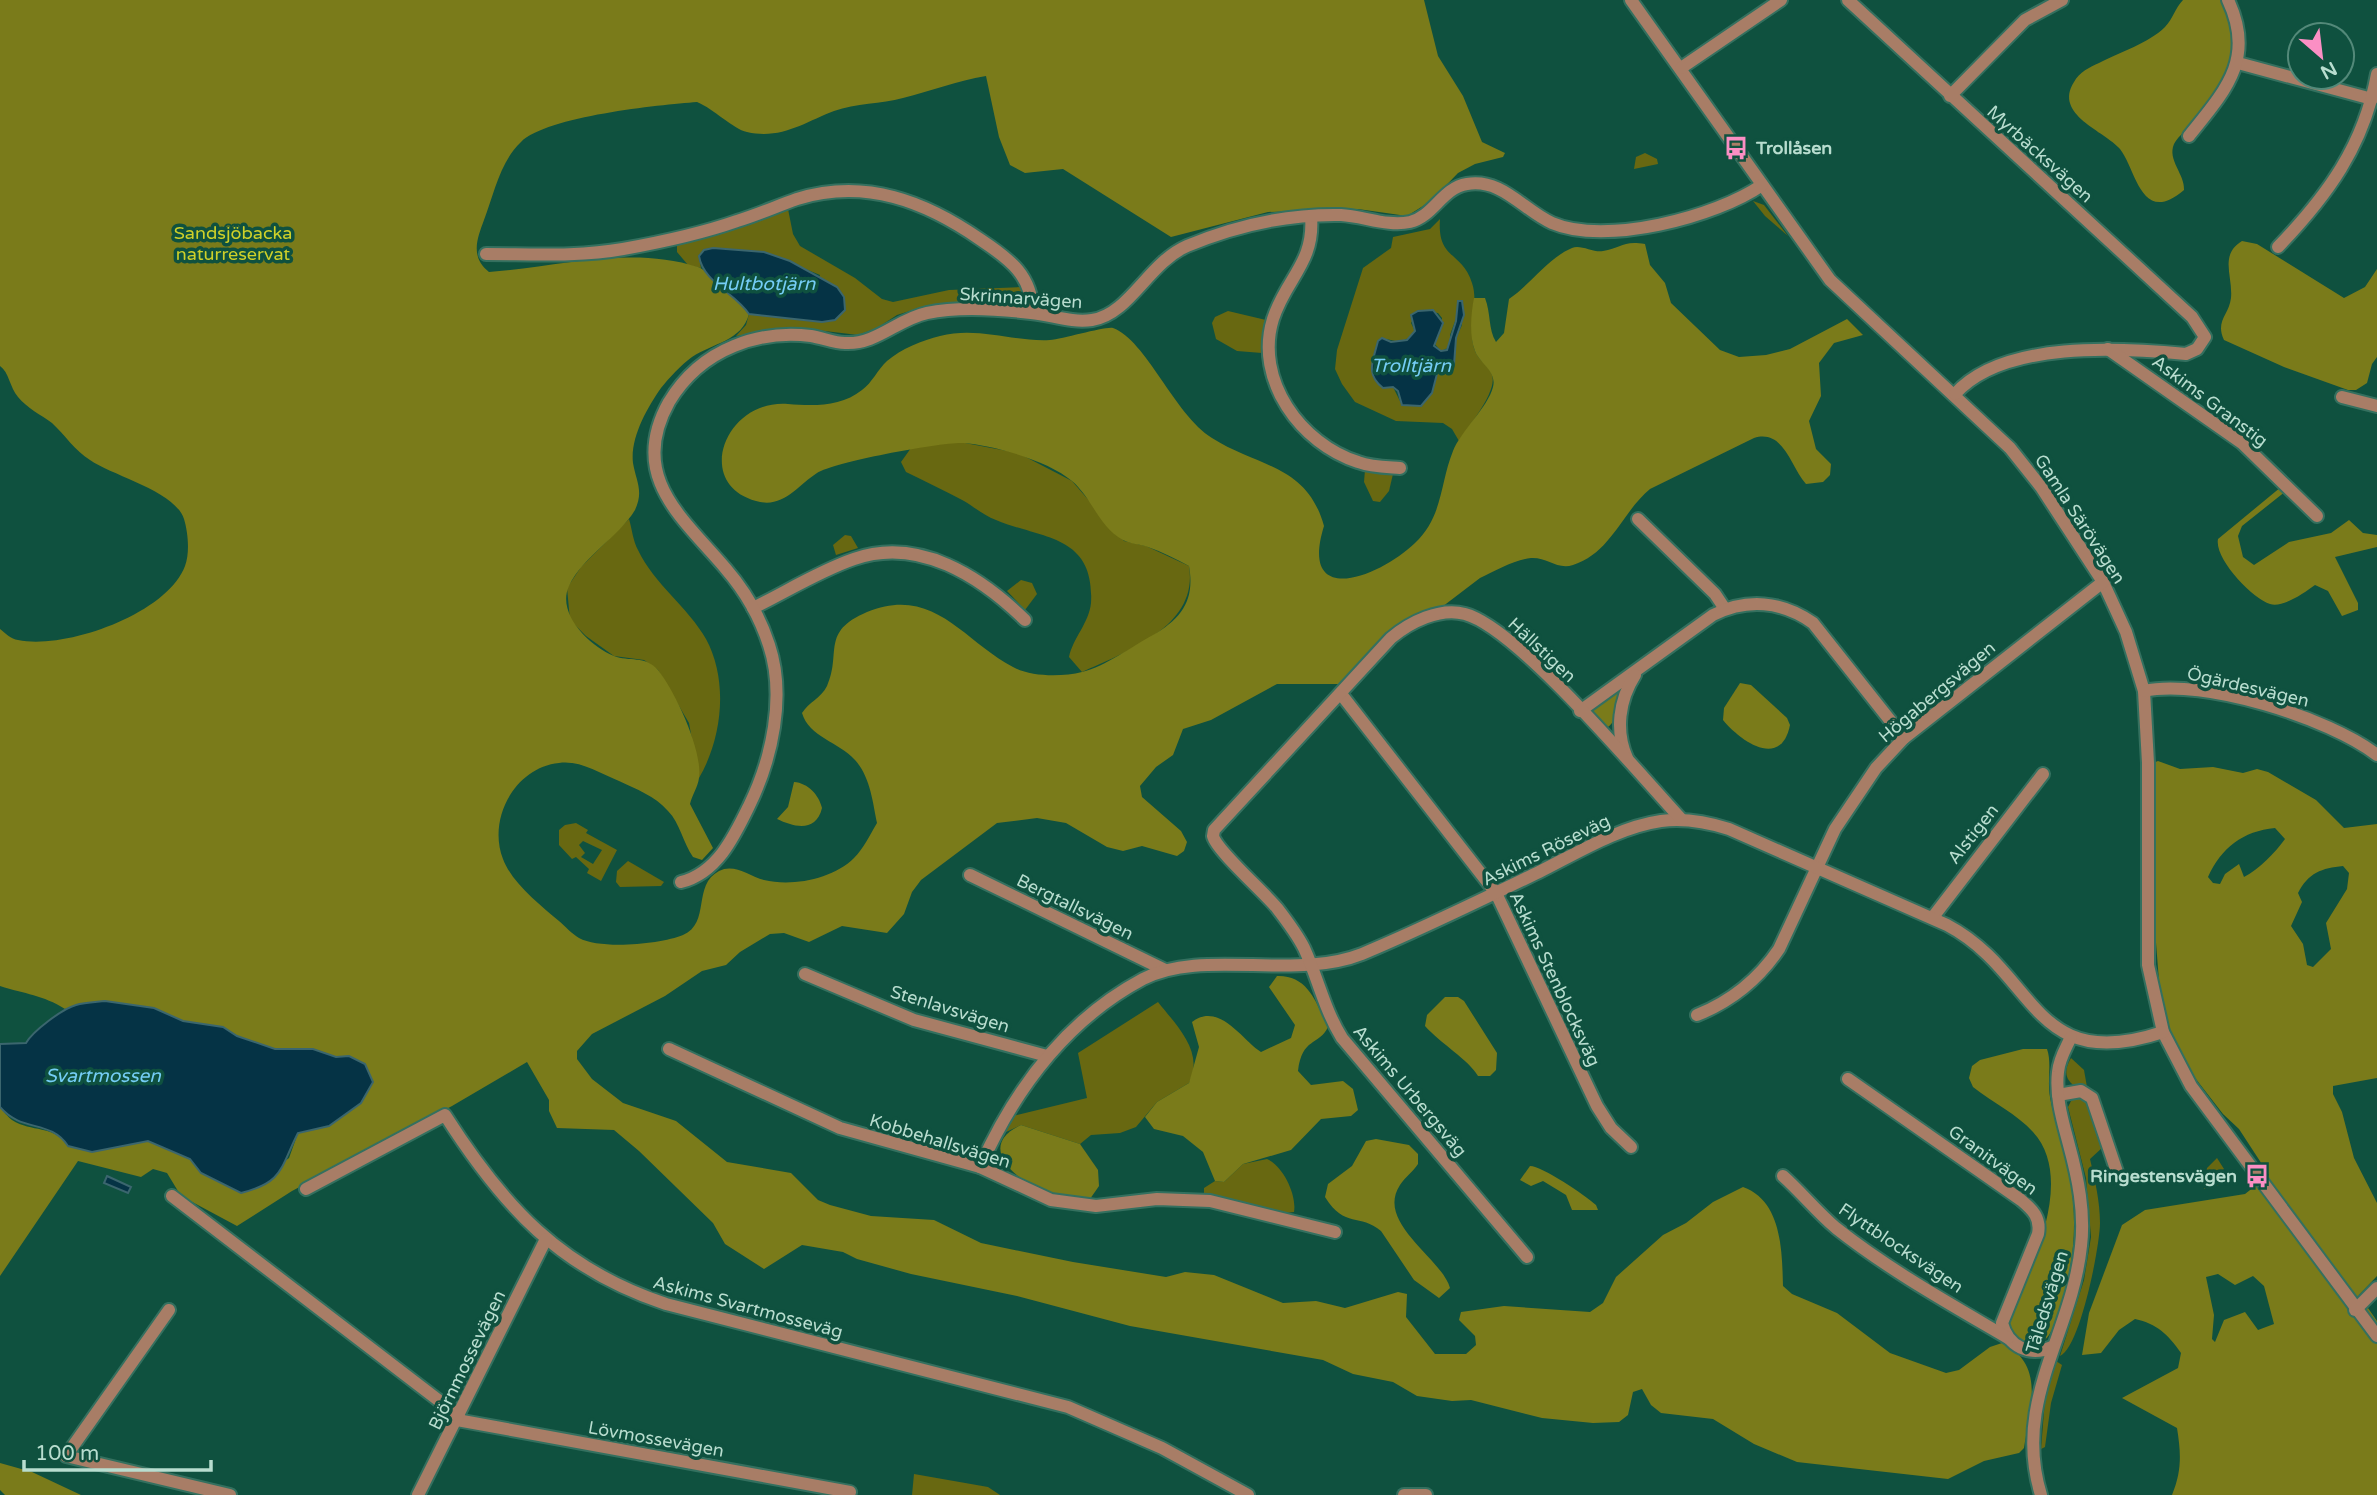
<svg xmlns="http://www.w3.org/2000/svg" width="2377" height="1495" font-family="'Varela Round',sans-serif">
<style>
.green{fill:#686811;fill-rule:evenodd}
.forest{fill:#7a7b1a;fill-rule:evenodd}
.water{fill:#053345;stroke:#3b666e;stroke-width:2}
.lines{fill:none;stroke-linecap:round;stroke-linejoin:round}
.minor-casing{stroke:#34705f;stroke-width:16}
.minor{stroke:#a87d66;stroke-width:12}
.labels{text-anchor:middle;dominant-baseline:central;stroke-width:7;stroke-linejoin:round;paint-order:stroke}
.poi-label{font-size:18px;font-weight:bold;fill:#b8ddcf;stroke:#0f513f;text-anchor:start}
.street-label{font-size:18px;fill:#b8ddcf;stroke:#0f513f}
.park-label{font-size:18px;fill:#cfd029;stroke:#0f513f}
.water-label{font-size:19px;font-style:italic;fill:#75cdf6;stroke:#0f513f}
</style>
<rect width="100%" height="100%" fill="#0f513f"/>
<g class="green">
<polygon points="1645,153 1657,159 1658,164 1634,169 1636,157"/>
<polygon points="1753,201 1764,205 1788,236 1765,216"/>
<polygon points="788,209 793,234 800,246 855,278 882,299 893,302 949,290 1021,287 1024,298 1019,302 926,306 897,315 877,328 858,335 800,328 736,336 746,325 749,314 788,316 803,320 820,275 764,252 713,248 699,257 701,268 688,265 677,252 677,245"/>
<path d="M 1440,219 C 1437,260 1462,251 1472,283 C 1479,303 1468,328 1474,348 C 1477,360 1489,365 1492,375 C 1498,391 1468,427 1459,441 L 1452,429 L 1443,423 L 1396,421 L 1355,402 L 1342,384 L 1335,369 L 1337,350 L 1363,268 L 1391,248 L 1393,237 L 1430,229 ZM 1418,311 L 1438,313 L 1442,318 L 1440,333 L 1433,342 L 1441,351 L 1450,347 L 1450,335 L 1458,313 L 1462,325 L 1456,338 L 1454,365 L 1438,370 L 1432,393 L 1421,406 L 1402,405 L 1393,387 L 1383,388 L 1372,362 L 1386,339 L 1400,342 L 1413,336 L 1415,331 L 1411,323 Z"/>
<polygon points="1228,311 1266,320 1262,353 1237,351 1216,339 1212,323 1215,317"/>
<path d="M 936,443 L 965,443 L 1018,453 L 1072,481 L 1124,541 L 1146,546 L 1189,566 C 1199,626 1128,651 1082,672 L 1069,657 C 1073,638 1089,623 1091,603 C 1095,534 1041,539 996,520 C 985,516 974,507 964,501 C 945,491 925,481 906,472 L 901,462 L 911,448 Z"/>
<polygon points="1365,470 1393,474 1389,491 1380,502 1373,501 1364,482"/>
<path d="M 629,519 C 632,529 633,541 638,550 C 654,584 688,607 706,639 C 729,681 722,739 699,778 L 689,723 L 658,670 L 644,660 L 614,656 L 586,636 L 570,620 L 567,588 L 581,567 Z"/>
<polygon points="845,535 851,536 858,548 836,555 833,545"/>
<polygon points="1021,580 1032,583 1037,594 1025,610 1007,591"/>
<path d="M 576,823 L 588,830 L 586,833 L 617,850 L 601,881 L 587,873 L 589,869 L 576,857 L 572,859 L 559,845 L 559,830 L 565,825 ZM 583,841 L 602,850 L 593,864 L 581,857 L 585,853 L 579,845 Z"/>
<polygon points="628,861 664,882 661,886 620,887 616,882 617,871"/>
<path d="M 1158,1002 C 1176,1025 1205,1052 1189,1083 L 1157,1102 L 1136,1127 L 1120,1133 L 1091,1135 L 1080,1144 L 1021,1125 L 1006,1132 L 1013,1116 L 1087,1098 L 1078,1053 Z"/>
<path d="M 2071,1058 L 2084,1070 L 2087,1087 L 2076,1087 C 2064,1079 2064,1070 2071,1058 Z"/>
<path d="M 2079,1096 L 2087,1099 L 2103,1147 L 2090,1159 C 2095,1180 2100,1202 2100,1223 C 2100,1246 2080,1348 2060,1356 L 2084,1280 L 2091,1237 L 2086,1178 L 2068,1107 L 2071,1101 Z"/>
<polygon points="2217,1158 2224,1169 2220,1172 2225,1179 2230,1178 2230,1182 2204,1189 2207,1168"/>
<path d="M 1267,1159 C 1283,1166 1297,1195 1294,1212 L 1285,1213 L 1204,1194 L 1204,1188 L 1215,1181 L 1224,1182 L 1243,1164 Z"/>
<polygon points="2056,1361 2062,1365 2051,1403 2045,1447 2041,1449 2045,1399"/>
<polygon points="914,1474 988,1487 1000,1495 912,1495"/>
</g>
<g class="forest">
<path d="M 0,0 L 1424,0 L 1438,56 L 1463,96 L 1482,142 L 1505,153 L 1503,157 L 1475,164 L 1458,173 L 1431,201 L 1407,216 L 1358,209 L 1268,212 L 1171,237 L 1063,169 L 1025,173 L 1010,165 L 999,137 L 986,76 C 957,81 931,91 903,98 C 881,104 856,103 834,111 C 805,122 781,140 747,132 C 733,129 714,109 697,102 C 659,105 547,116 521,142 C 500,162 494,194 484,220 C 477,239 470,257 489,272 C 556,267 631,245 698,267 C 709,271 742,304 749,314 C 742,341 713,343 692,357 C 681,365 669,378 661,388 C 647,408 630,438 633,463 C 636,481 644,491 635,510 C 618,538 583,556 569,586 C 556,614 590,646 614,656 C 629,662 645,655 658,670 C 675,691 703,751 699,778 C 698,787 692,795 690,804 L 713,848 L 702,860 L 693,857 C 683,843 680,823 668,811 C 655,796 636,789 619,781 C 599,773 580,760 559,763 C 516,767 487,818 503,859 C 512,883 540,905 559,921 C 565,926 572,934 579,938 C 601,950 661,944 683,935 C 711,923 692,885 719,871 C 734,863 749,876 764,880 C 792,887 833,879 854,858 C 863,849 870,835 877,823 C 873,803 870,776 855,760 C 839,742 809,737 802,713 C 809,702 821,698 827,686 C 842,653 820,632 867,612 C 934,585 963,641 1013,667 C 1031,677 1062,677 1082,672 C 1106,666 1131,647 1153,635 C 1182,618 1195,600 1189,566 C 1176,559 1162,552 1148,547 C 1140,544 1130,544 1123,540 C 1099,527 1092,498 1072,481 C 1049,461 993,445 963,443 C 941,442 834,462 817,473 C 797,486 783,509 756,501 C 693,484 725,399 788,404 C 813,406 841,407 862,390 C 872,383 878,369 887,361 C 901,349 923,340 940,336 C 978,326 1012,342 1050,340 C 1063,339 1106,326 1113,328 C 1146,340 1174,414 1212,438 C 1257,467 1307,464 1324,526 C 1298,610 1381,576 1415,543 C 1443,517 1440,483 1453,451 C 1461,431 1488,407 1493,387 C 1497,371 1480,364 1475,351 C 1469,336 1471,313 1474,298 L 1485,298 C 1491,313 1488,329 1496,342 L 1504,333 L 1509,299 C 1531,284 1548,258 1572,248 C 1580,244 1594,253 1603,251 C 1621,248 1623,240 1645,244 L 1650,265 L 1665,283 L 1671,303 L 1720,350 L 1739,357 L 1766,355 L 1790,349 L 1847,319 L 1863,335 L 1834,343 L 1819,363 L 1821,396 L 1809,421 L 1816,449 L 1831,464 L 1830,475 L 1823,482 L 1806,484 C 1790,466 1784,429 1754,438 L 1650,489 C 1622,512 1611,553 1573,565 C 1557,570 1547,557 1531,558 C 1514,560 1495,571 1480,578 L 1341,684 L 1277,684 L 1211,720 L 1183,729 L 1173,755 L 1156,767 L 1140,786 L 1142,797 L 1181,831 L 1187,842 L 1184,851 L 1177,856 L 1142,846 L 1123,851 L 1107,847 L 1066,823 L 1037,818 L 997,823 L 921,880 L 912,892 L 904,914 L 887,933 L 842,926 L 809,942 L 784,933 L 770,934 L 740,952 L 726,965 L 702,971 L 665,996 L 592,1034 L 577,1051 L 577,1059 L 592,1079 L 623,1103 L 676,1121 L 727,1162 L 791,1173 L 818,1200 L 830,1205 L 871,1216 L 934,1220 L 981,1243 L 1073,1262 L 1166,1277 L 1185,1272 L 1214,1275 L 1283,1303 L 1316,1301 L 1345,1308 L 1398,1292 L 1407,1294 L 1406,1317 L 1435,1354 L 1466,1354 L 1476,1345 L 1475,1336 L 1459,1320 L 1461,1312 L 1504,1306 L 1590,1312 L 1603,1303 L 1616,1277 L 1663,1235 L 1686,1223 L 1713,1202 L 1743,1187 C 1782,1201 1782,1251 1783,1286 L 1792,1294 L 1837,1313 L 1890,1353 L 1946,1373 L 1959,1370 L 1990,1347 L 2002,1343 C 2046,1364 2030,1409 2024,1448 L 2019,1453 L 1984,1461 L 1948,1479 L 1797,1462 L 1754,1444 L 1713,1419 L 1661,1413 L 1651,1405 L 1642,1389 L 1633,1392 L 1628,1415 L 1619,1422 L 1593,1423 L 1542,1418 L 1471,1400 L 1452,1401 L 1417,1396 L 1393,1382 L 1353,1374 L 1323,1360 L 1130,1326 L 1017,1296 L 911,1274 L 857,1259 L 843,1252 L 802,1245 L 764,1269 L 725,1244 L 713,1223 L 639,1151 L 614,1130 L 557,1128 L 549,1111 L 549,1100 L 527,1062 L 452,1106 L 292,1191 L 237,1226 L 181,1196 L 167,1173 L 153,1169 L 141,1177 L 78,1161 L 0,1276 L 0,1107 C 3,1111 8,1117 12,1120 C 32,1133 53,1124 68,1146 L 92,1152 L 148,1141 L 190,1159 L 201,1173 L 241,1193 L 289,1158 L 298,1133 L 329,1126 L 354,1105 L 349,1056 L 337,1057 L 313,1049 L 275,1049 L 237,1036 L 223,1027 L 183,1021 L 154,1008 L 105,1001 L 78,1004 L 65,1009 C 43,995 25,994 0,986 L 0,629 C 5,633 11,639 18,640 C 65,650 167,614 185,566 C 190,553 188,532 184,519 C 175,491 113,476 90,460 C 75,451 65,435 52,423 C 41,415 27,408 18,397 C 10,388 9,372 0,366 Z"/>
<path d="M 2183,0 L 2224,0 C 2244,51 2227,79 2196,119 C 2190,127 2178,136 2174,144 C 2167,160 2185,174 2184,190 C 2141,227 2136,169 2120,149 C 2105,131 2053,115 2074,82 C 2079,72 2090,67 2099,63 C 2120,52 2149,43 2165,27 C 2173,19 2175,8 2183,0 Z"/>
<path d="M 2242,241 L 2257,244 L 2344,298 L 2365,287 L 2377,269 L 2377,357 L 2372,364 L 2367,383 L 2356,390 L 2348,390 L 2284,367 L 2224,340 C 2215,321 2229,315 2231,298 C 2233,276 2219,255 2242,241 Z"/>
<path d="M 2281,487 L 2286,491 L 2242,526 L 2238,536 L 2243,557 L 2254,565 L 2289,542 L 2331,533 L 2349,520 L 2363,533 L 2377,535 L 2377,547 L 2335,557 L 2358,603 L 2358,610 L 2342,616 L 2328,591 L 2315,585 C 2304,593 2283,608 2270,604 C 2253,599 2214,559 2218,539 Z"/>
<path d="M 1740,683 L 1751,685 L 1787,718 L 1790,725 C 1781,770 1740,741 1723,720 L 1724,708 Z"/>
<path d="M 1620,688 C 1619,702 1619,722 1605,729 L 1590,711 Z"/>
<path d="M 2158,761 L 2180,769 L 2213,767 L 2243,773 L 2257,769 L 2268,772 L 2316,800 L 2344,828 L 2377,824 L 2377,1078 L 2333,1086 L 2333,1094 L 2342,1112 L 2354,1158 L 2377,1203 L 2377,1276 L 2359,1295 L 2377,1321 L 2377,1495 L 2172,1495 C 2182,1471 2181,1453 2177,1428 L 2122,1398 L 2178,1368 L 2181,1353 C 2168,1334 2157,1324 2135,1319 L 2119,1330 L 2101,1353 L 2082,1355 L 2089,1313 L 2122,1225 L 2145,1210 L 2245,1194 L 2269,1175 L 2239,1129 L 2223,1114 L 2192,1074 L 2169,1028 L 2159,981 L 2155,930 L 2153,763 ZM 2275,828 L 2285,839 C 2275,853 2259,869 2244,877 L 2239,864 L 2225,874 L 2220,884 L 2213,883 L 2208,877 C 2221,848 2243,831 2275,828 ZM 2343,866 L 2349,873 L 2347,889 L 2326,923 L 2331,949 L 2313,967 L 2307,965 L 2303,944 L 2291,926 L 2302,902 L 2298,893 C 2308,873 2322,868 2343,866 ZM 2218,1274 L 2235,1285 L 2253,1276 L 2264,1286 L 2274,1324 L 2258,1330 L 2245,1312 L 2224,1320 L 2215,1342 L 2212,1339 L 2214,1315 L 2206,1277 Z"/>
<path d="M 794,782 C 808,783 819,795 822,808 C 816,833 794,827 777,819 L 788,807 Z"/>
<path d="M 1277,976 C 1308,975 1316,1002 1328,1027 C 1319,1046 1302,1037 1298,1071 L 1311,1085 L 1343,1081 L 1353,1089 L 1358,1110 L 1351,1116 L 1321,1119 L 1291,1150 L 1243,1164 L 1224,1182 L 1215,1181 L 1203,1152 L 1183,1136 L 1154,1129 L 1145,1117 L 1157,1102 L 1189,1083 L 1199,1047 L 1192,1022 C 1219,1001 1242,1040 1261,1052 L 1291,1038 L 1295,1025 L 1269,987 Z"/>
<path d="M 1445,997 L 1458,997 L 1464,1001 L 1497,1053 L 1496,1070 L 1490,1076 L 1478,1076 C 1469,1060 1440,1043 1425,1026 L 1427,1015 Z"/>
<path d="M 2023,1049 L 2047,1049 C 2052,1063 2047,1081 2050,1097 C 2053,1115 2060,1131 2064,1149 C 2078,1205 2078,1252 2060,1308 C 2055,1322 2051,1342 2034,1346 C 2020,1345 2010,1334 2009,1320 C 2029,1272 2077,1180 2033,1132 C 2017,1114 1993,1103 1973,1087 L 1969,1078 L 1972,1066 L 1980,1060 Z"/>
<path d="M 1021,1125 L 1080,1144 L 1098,1170 L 1099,1186 L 1090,1199 C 1075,1198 1060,1197 1046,1192 C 1016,1181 975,1146 1021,1125 Z"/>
<path d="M 1376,1139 L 1409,1145 L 1418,1154 L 1418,1164 C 1413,1172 1405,1177 1400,1185 C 1375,1223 1442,1258 1450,1288 L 1439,1298 L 1414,1280 L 1381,1231 C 1360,1213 1345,1229 1325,1197 L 1328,1184 L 1352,1166 L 1366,1141 Z"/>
<path d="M 1530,1166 C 1542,1166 1585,1195 1596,1205 L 1598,1210 L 1572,1210 L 1566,1195 L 1543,1181 L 1531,1186 L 1520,1180 Z"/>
<polygon points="0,1463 32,1472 81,1495 5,1495 0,1490"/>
</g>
<g class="water">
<path d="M 713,248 L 764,252 L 790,261 L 837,287 L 844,297 L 845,310 L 835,320 L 822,322 L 749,314 C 735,293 703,282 699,256 L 704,250 Z"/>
<path d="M 1458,301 L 1462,301 L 1464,315 L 1456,338 L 1454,365 L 1438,370 L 1432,393 L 1421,406 L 1402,405 L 1398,391 L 1393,387 L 1383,388 C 1365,374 1373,361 1378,341 L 1382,338 L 1391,342 L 1407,340 L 1415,331 L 1411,315 L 1418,311 L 1433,310 L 1443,323 L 1434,346 L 1441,351 L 1447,350 L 1456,321 Z"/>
<path d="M 105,1001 L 154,1008 L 183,1021 L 223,1027 L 237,1036 L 275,1049 L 313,1049 L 336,1057 L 349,1056 L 365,1064 L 373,1082 L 361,1103 L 329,1126 L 298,1133 C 280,1168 284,1182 241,1193 L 201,1173 L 190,1159 L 148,1141 L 92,1152 L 68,1146 C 50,1119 22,1133 0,1107 L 0,1044 L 26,1043 C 33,1031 62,1009 76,1005 C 85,1002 96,1002 105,1001 Z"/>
<polygon points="107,1176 131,1187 128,1193 104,1183"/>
</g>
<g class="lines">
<g class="minor-casing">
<g id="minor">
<polyline points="1631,0 1830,280 2010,448 2041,487 2103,582 2126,632 2144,691 2148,763 2148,965 2163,1032 2191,1086 2377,1336"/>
<path d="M 1848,0 L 2192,317 L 2205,337 L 2197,349 L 2186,354 C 2121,348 2003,340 1955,394"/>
<polyline points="2238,63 2372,99"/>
<polyline points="1681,68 1781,0"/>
<polyline points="1950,96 2025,20 2062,0"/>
<path d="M 2189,136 C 2225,91 2256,59 2228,0"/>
<path d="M 1311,216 C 1315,263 1286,278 1273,319 C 1254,380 1301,444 1358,462 C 1371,467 1386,467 1400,468"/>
<path d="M 2278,247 C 2327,196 2364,146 2377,74"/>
<path d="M 486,254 C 531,254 578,257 623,249 C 662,242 700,234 737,221 C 757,215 777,206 797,199 C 865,178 925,201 981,240 C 1011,260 1032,276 1033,313"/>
<polyline points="2108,349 2242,443 2317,516"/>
<polyline points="2342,397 2377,406"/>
<polyline points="1638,519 1715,594 1725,609"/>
<path d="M 753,608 C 786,592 819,571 854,559 C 919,536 981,577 1025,620"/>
<path d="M 2144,691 C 2203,678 2329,718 2377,755"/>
<polyline points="1341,694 1496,893 1597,1106 1611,1128 1631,1147"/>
<path d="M 1580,711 L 1713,615 C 1747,598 1782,601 1813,623 L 1904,738"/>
<path d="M 1627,758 C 1615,731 1619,700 1635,675"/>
<polyline points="970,875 1165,970"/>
<path d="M 681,882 C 717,873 734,837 749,806 C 772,759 786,696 769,645 C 760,617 745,591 726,569 C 684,519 627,477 669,402 C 684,377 707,357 734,346 C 758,336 786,333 811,336 C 823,338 834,343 845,343 C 876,345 898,319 927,313 C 960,306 998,309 1031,313 C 1052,315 1071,323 1092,320 C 1130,314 1148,263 1187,246 C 1235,226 1289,214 1341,215 C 1363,216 1388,227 1410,222 C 1434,216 1442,188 1467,184 C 1502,178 1523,210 1552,223 C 1605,246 1716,217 1762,185"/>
<polyline points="1933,917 2043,774"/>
<polyline points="805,974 914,1020 1047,1056"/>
<path d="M 1697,1015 C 1732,1001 1758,980 1779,949 L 1835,829 L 1876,768 L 1904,738 L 2103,582"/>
<polyline points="669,1049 840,1128 980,1167 1051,1200 1096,1206 1157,1199 1210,1201 1335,1232"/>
<path d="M 1848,1079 L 2021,1200 C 2033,1210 2041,1218 2038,1234 L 2002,1323 C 2008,1347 2030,1357 2052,1347"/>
<polyline points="2058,1095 2081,1091 2092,1098 2119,1178"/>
<path d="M 980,1167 C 1015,1089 1066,1020 1143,979 C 1202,948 1294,981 1362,954 C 1422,929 1481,900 1539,872 C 1577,853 1619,827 1661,821 C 1684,818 1707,822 1729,829 L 1947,925 C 2038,973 2031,1076 2163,1032"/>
<path d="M 1783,1176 C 1801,1192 1817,1212 1836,1228 C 1889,1270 1950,1304 2008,1338"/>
<path d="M 306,1189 L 445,1115 C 503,1206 560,1269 666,1304 L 1068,1407 L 1162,1448 L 1248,1495"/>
<polyline points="172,1196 459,1416"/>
<path d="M 1527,1257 L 1342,1038 C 1324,1009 1318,978 1304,948 C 1297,934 1287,921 1277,908 C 1264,892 1216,850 1213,836 L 1214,830 L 1391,638 C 1410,622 1440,607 1465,614 C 1518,628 1640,775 1682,820"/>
<polyline points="169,1310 66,1456 230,1495"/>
<polyline points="2355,1310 2377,1288"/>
<polyline points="457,1420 850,1492"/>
<polyline points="418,1495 546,1239"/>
<polyline points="1404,1495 1426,1495"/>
<path d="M 2041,1495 C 2012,1401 2072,1334 2081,1246 C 2085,1212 2078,1178 2069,1145 C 2063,1122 2055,1097 2058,1072 C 2059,1059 2066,1048 2071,1037"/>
</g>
</g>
<use href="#minor" class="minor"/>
</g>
<defs>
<g id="bus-bare" transform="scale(1.89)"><path d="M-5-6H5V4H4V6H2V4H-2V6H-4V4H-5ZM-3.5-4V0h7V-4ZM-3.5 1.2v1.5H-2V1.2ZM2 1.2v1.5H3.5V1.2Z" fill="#fb8fc4" stroke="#0f513f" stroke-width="2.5" paint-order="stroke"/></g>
</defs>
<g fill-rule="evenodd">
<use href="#bus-bare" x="1736" y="148"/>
<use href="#bus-bare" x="2257" y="1176"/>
</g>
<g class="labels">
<g class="poi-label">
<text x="1756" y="148">Trollåsen</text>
<text x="2237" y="1176" text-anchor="end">Ringestensvägen</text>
</g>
<g class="street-label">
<text transform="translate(2040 154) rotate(42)">Myrbäcksvägen</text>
<text transform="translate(1021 298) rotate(4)">Skrinnarvägen</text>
<text transform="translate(2210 401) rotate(37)">Askims Granstig</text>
<text transform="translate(2080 519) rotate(57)">Gamla Särövägen</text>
<text transform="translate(1542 650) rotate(43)">Hällstigen</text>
<text transform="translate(2248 687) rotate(13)">Ögärdesvägen</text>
<text transform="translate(1937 692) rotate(-40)">Högabergsvägen</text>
<text transform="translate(1973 834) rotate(-52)">Alstigen</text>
<text transform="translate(1546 850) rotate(-26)">Askims Röseväg</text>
<text transform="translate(1075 907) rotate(26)">Bergtallsvägen</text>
<text transform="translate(1555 979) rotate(65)">Askims Stenblocksväg</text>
<text transform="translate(950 1009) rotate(17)">Stenlavsvägen</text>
<text transform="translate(1410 1091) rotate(50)">Askims Urbergsväg</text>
<text transform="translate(940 1141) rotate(17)">Kobbehallsvägen</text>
<text transform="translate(1993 1160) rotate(36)">Granitvägen</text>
<text transform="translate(1901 1248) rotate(34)">Flyttblocksvägen</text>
<text transform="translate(2047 1302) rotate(-73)">Tåledsvägen</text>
<text transform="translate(748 1307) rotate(15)">Askims Svartmosseväg</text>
<text transform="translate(467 1360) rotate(-64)">Björnmossevägen</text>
<text transform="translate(656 1439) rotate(10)">Lövmossevägen</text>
</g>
<g class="park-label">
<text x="233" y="233">Sandsjöbacka<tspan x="233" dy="21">naturreservat</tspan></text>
</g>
<g class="water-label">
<text x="764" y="284">Hultbotjärn</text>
<text x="1411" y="366">Trolltjärn</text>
<text x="103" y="1076">Svartmossen</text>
</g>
</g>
<g transform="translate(2321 56) rotate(152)"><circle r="33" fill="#0f513f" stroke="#538979" stroke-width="2"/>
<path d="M0-5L12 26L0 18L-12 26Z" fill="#fb8fc4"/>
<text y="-10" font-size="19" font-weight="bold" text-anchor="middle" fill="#b8ddcf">N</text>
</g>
<path d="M24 1460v10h187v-10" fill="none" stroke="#b8ddcf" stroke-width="3.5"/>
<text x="35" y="1460" font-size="21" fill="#b8ddcf" stroke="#0f513f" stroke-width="5" paint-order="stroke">100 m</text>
</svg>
